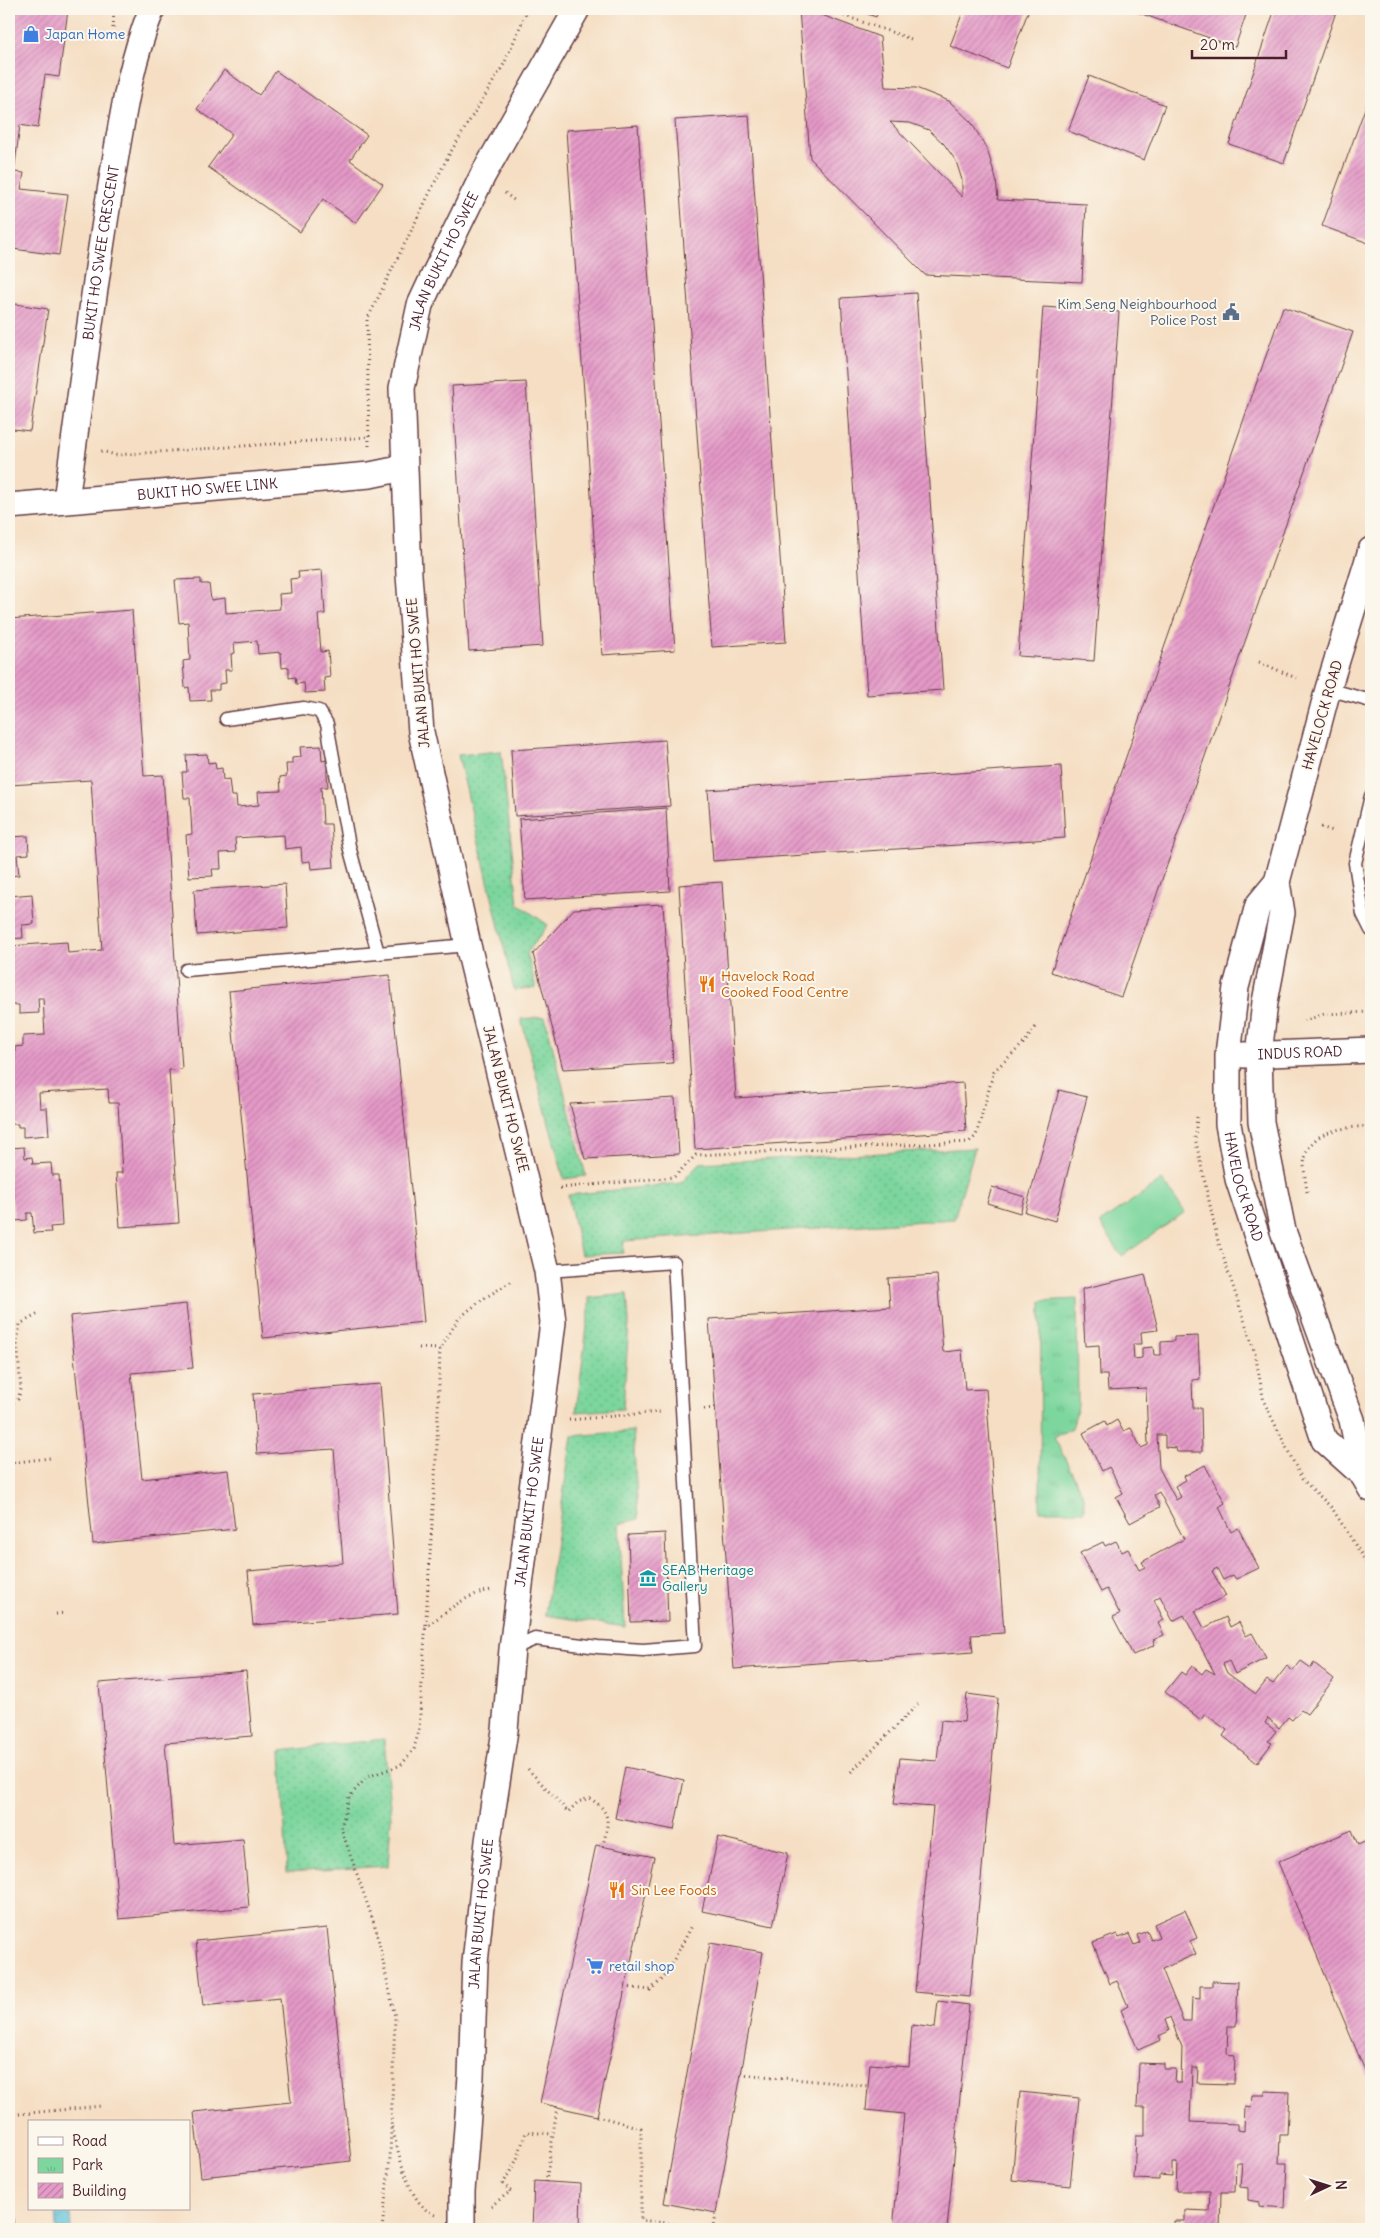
<svg xmlns="http://www.w3.org/2000/svg" width="1380" height="2238" font-family="Delius,sans-serif">
<style>
.grass{fill:url(#grass-dots);stroke:#637a64}
.park{fill:url(#park-tufts);stroke:#637a64}
.pitch{fill:#7cd69d;stroke:#637a64}
.water{fill:url(#water-waves);stroke:#537082}
.building{fill:url(#building-hatch);fill-rule:evenodd}
.lines{fill:none;stroke-linecap:round;stroke-linejoin:round}
.lane-casing{stroke:#643c42;stroke-width:15}
.street-casing{stroke:#643c42;stroke-width:28}
.path{stroke:#643c42;stroke-width:3;stroke-dasharray:1 4;stroke-linecap:butt}
.lane{stroke:#fff;stroke-width:12}
.street{stroke:#fff;stroke-width:25}
.labels{text-anchor:middle;dominant-baseline:central;stroke-width:4;stroke-linejoin:round;paint-order:stroke}
.shop-label{font-size:14px;fill:#366cbe;stroke:#fbf7ec;text-anchor:start}
.street-label{font-size:14px;fill:#4a1f2b;stroke:#fbf7ec}
.service-label{font-size:14px;fill:#4e5e75;stroke:#fbf7ec;text-anchor:end}
.food-label{font-size:14px;fill:#c56008;stroke:#fbf7ec;text-anchor:start}
.culture-label{font-size:14px;fill:#0d838f;stroke:#fbf7ec;text-anchor:start}
</style>
<defs>
<pattern id="grass-dots" width="8" height="8" patternUnits="userSpaceOnUse" patternTransform="scale(1.25)"><rect width="8" height="8" fill="#7cd69d"/><path d="M2 2h.1M6 6h.1" fill="none" stroke="#6db787" stroke-width="1.8" stroke-linecap="round"/></pattern>
<pattern id="park-tufts" width="24" height="20" patternUnits="userSpaceOnUse" patternTransform="scale(1.25)"><rect width="24" height="20" fill="#7cd69d"/><path d="M3 7l-1-3M5 7V3M7 7l1-3M15 17l-1-3M17 17v-4M19 17l1-3" fill="none" stroke="#6db787"/></pattern>
<pattern id="water-waves" width="16" height="10" patternUnits="userSpaceOnUse" patternTransform="scale(1.25)"><rect width="16" height="10" fill="#5cc1da"/><path d="M0 5q4-4 8 0t8 0" fill="none" stroke="#52a5bb"/></pattern>
<pattern id="building-hatch" width="6" height="6" patternUnits="userSpaceOnUse" patternTransform="scale(1.25)"><rect width="6" height="6" fill="#e59ac8"/><path d="M-1 1l2-2M0 6l6-6M5 7l2-2" fill="none" stroke="#bc7da3"/></pattern>
</defs>
<rect width="100%" height="100%" fill="#fbf7ec"/>
<filter id="ink" filterUnits="userSpaceOnUse"><feTurbulence type="fractalNoise" baseFrequency=".02" numOctaves="2"/><feDisplacementMap in="SourceGraphic" scale="10" xChannelSelector="R" yChannelSelector="G"/><feConvolveMatrix kernelMatrix="1 2 1 2 8 2 1 2 1" color-interpolation-filters="sRGB"/></filter>
<filter id="wash" filterUnits="userSpaceOnUse"><feTurbulence type="fractalNoise" baseFrequency=".0096" numOctaves="4" result="noise"/><feDisplacementMap in="SourceGraphic" scale="20" xChannelSelector="R" yChannelSelector="G"/><feGaussianBlur stdDeviation="1.12" result="paint"/><feColorMatrix in="noise" values="0 0 0 0 0 0 0 0 0 0 0 0 0 0 0 0 0 1.4 0 .05"/><feComposite in="paint" operator="in"/></filter>
<g filter="url(#wash)">
<rect width="100%" height="100%" fill="#f5dec3"/>
<g class="grass">
<polygon points="501,751 518,904 548,925 527,953 536,988 514,990 458,755"/>
<polygon points="545,1017 586,1176 564,1179 521,1019"/>
<polygon points="975,1148 954,1219 624,1241 623,1253 581,1255 568,1195 681,1183 700,1163"/>
<polygon points="627,1294 629,1322 623,1409 576,1412 589,1311 589,1298"/>
<polygon points="633,1431 638,1519 619,1524 625,1627 545,1615 572,1436"/>
<polygon points="384,1739 391,1818 388,1866 287,1872 281,1751"/>
</g>
<polygon class="park" points="1077,1299 1078,1406 1072,1428 1054,1437 1084,1497 1084,1511 1040,1511 1041,1301"/>
<polygon class="pitch" points="1162,1180 1185,1212 1122,1256 1100,1223"/>
<polygon class="water" points="56,2209 70,2209 71,2229 57,2229"/>
<g id="blocks">
<g class="building">
<polygon points="9,9 81,9 81,11 68,10 59,77 45,75 38,128 20,125 14,172 24,173 21,189 68,194 59,255 13,249 11,266 9,266"/>
<path d="M 799,9 L 806,9 L 880,37 L 885,87 L 916,88 L 949,101 L 971,122 L 987,149 L 996,179 L 998,200 L 1086,204 L 1082,282 L 925,275 L 810,158 ZM 890,122 L 910,123 L 929,130 L 944,144 L 956,161 L 962,180 L 962,197 Z"/>
<polygon points="854,9 879,9 876,17"/>
<polygon points="964,9 1029,9 1007,68 950,46"/>
<polygon points="1128,9 1248,9 1235,47"/>
<polygon points="1275,9 1337,9 1284,163 1229,144"/>
<polygon points="224,70 259,95 276,71 367,135 350,160 383,184 356,223 323,199 300,232 208,167 232,134 197,109"/>
<polygon points="1089,76 1165,105 1144,160 1068,131"/>
<polygon points="1371,92 1371,244 1322,226"/>
<polygon points="749,115 786,642 712,647 675,120"/>
<polygon points="638,125 675,650 602,655 566,130"/>
<polygon points="916,293 943,690 867,695 841,298"/>
<polygon points="9,303 48,309 30,431 13,429 9,440"/>
<polygon points="1043,307 1119,312 1094,661 1018,656"/>
<polygon points="1283,307 1353,332 1121,997 1051,972"/>
<polygon points="526,382 543,646 469,651 452,386"/>
<polygon points="322,570 325,614 318,614 321,652 328,651 330,677 324,678 325,692 305,693 304,683 296,684 295,677 289,678 289,667 282,668 281,652 258,654 257,641 234,643 235,653 231,654 232,670 225,670 226,683 219,684 219,690 210,690 211,700 190,701 189,687 185,688 183,661 190,660 188,622 179,623 175,580 201,579 201,584 209,584 211,600 225,598 226,613 280,609 279,594 291,593 290,579 299,578 298,572"/>
<polygon points="132,610 144,776 163,775 182,1069 169,1070 179,1223 120,1227 116,1173 122,1173 118,1103 109,1103 108,1089 39,1093 40,1108 47,1108 49,1135 23,1137 23,1127 18,1127 18,1124 9,1124 9,1061 15,1061 15,1047 23,1046 23,1036 45,1035 43,998 38,998 39,1013 19,1014 19,1005 11,1005 9,946 67,942 68,953 102,950 91,780 9,785 9,619"/>
<polygon points="665,740 670,806 515,816 511,750"/>
<polygon points="321,746 322,761 326,760 328,787 321,787 323,824 331,824 334,867 311,869 310,861 302,862 301,847 285,849 284,835 235,838 236,852 220,853 221,869 212,869 213,876 189,877 186,835 192,834 190,798 184,798 182,772 187,772 186,755 207,754 208,763 215,762 216,769 222,768 223,780 229,779 231,796 236,796 237,807 259,805 258,792 281,791 280,777 287,776 286,764 292,764 292,758 301,757 300,747"/>
<polygon points="1061,766 1065,838 713,861 708,790"/>
<polygon points="666,808 670,891 525,900 519,819"/>
<polygon points="28,836 29,854 17,855 19,875 9,876 9,837"/>
<polygon points="722,882 736,1098 963,1083 966,1131 695,1149 679,885"/>
<polygon points="285,884 288,928 197,935 194,890"/>
<polygon points="32,894 34,924 22,925 23,938 9,939 9,896"/>
<polygon points="663,904 673,1063 563,1069 533,954 574,909"/>
<polygon points="390,975 424,1322 263,1338 229,991"/>
<polygon points="1059,1090 1087,1097 1055,1221 1025,1212"/>
<polygon points="675,1098 679,1154 585,1159 570,1104"/>
<polygon points="9,1141 11,1148 24,1147 25,1158 32,1157 33,1164 51,1163 52,1175 59,1175 62,1226 50,1227 51,1232 34,1233 32,1213 27,1213 27,1220 14,1221 12,1199 9,1199"/>
<polygon points="992,1187 1025,1197 1020,1213 987,1203"/>
<polygon points="1145,1274 1158,1330 1141,1332 1142,1344 1133,1344 1134,1359 1142,1358 1142,1348 1153,1347 1154,1355 1161,1355 1161,1342 1174,1341 1174,1337 1198,1336 1200,1379 1192,1380 1193,1408 1201,1408 1202,1452 1177,1452 1176,1448 1165,1447 1165,1435 1157,1435 1159,1468 1176,1500 1181,1497 1175,1486 1186,1480 1184,1476 1205,1465 1225,1503 1219,1507 1231,1532 1238,1528 1259,1568 1236,1579 1233,1575 1223,1580 1217,1568 1212,1571 1226,1596 1195,1611 1204,1628 1226,1617 1230,1627 1239,1622 1246,1636 1252,1633 1266,1658 1235,1674 1229,1661 1223,1664 1227,1673 1256,1694 1267,1680 1273,1684 1287,1666 1293,1671 1301,1661 1311,1668 1314,1663 1334,1679 1307,1714 1301,1710 1292,1720 1288,1717 1279,1728 1268,1718 1265,1723 1276,1731 1268,1741 1272,1743 1257,1763 1223,1736 1227,1730 1205,1714 1201,1720 1165,1692 1181,1672 1185,1675 1192,1666 1202,1674 1206,1669 1215,1674 1184,1615 1173,1621 1160,1596 1154,1600 1164,1620 1158,1623 1164,1635 1153,1640 1155,1645 1133,1655 1113,1617 1120,1614 1107,1589 1101,1592 1080,1553 1103,1542 1105,1546 1116,1541 1122,1552 1128,1549 1139,1570 1145,1567 1142,1562 1184,1539 1159,1492 1154,1495 1160,1507 1130,1523 1116,1497 1123,1493 1109,1467 1102,1471 1083,1433 1105,1421 1107,1426 1117,1420 1123,1431 1131,1428 1141,1448 1148,1445 1146,1388 1108,1390 1107,1375 1100,1375 1099,1345 1085,1346 1082,1289"/>
<polygon points="937,1275 943,1352 962,1350 965,1390 986,1389 1004,1633 971,1635 973,1652 734,1669 709,1319 890,1307 888,1278"/>
<polygon points="186,1304 193,1368 131,1373 142,1479 228,1470 235,1529 93,1544 70,1316"/>
<polygon points="380,1384 398,1614 253,1625 248,1571 343,1563 334,1449 257,1454 253,1394"/>
<polygon points="665,1533 668,1621 631,1622 628,1535"/>
<polygon points="246,1671 252,1736 165,1743 174,1845 243,1839 249,1907 119,1919 99,1683"/>
<polygon points="967,1694 998,1698 970,1997 915,1992 933,1807 894,1804 900,1758 937,1761 941,1720 964,1722"/>
<polygon points="625,1767 684,1780 674,1830 615,1818"/>
<polygon points="1352,1830 1358,1845 1371,1839 1371,2085 1278,1862"/>
<polygon points="718,1837 788,1853 773,1926 702,1911"/>
<polygon points="596,1845 654,1857 597,2116 540,2103"/>
<polygon points="1185,1910 1197,1938 1190,1941 1196,1954 1162,1969 1183,2021 1191,2021 1192,1998 1200,1999 1200,1986 1212,1986 1212,1981 1238,1982 1236,2026 1228,2026 1227,2054 1235,2055 1234,2084 1197,2083 1198,2068 1192,2068 1190,2122 1237,2124 1237,2130 1244,2131 1245,2107 1251,2108 1252,2095 1265,2095 1265,2091 1289,2092 1287,2135 1280,2135 1279,2163 1287,2163 1285,2208 1259,2206 1259,2202 1248,2200 1248,2188 1240,2187 1242,2163 1236,2163 1235,2192 1221,2192 1220,2229 1174,2229 1174,2221 1185,2221 1185,2210 1209,2211 1210,2191 1176,2191 1177,2163 1172,2163 1172,2176 1159,2175 1159,2180 1134,2179 1136,2136 1145,2136 1145,2107 1137,2107 1139,2063 1164,2064 1164,2069 1176,2069 1175,2083 1181,2083 1182,2047 1170,2017 1165,2020 1169,2031 1159,2036 1161,2040 1138,2050 1121,2010 1128,2006 1117,1981 1110,1984 1093,1943 1117,1934 1119,1938 1129,1934 1134,1945 1140,1943 1137,1935 1147,1931 1151,1940 1159,1937 1154,1924"/>
<polygon points="327,1928 351,2161 201,2177 194,2112 291,2102 280,1998 203,2006 196,1941"/>
<polygon points="710,1943 763,1952 716,2213 664,2203"/>
<polygon points="938,2001 969,2005 947,2229 893,2229 904,2114 866,2110 870,2064 909,2067 912,2025 935,2028"/>
<polygon points="1020,2092 1079,2098 1070,2186 1012,2180"/>
<polygon points="534,2181 581,2184 580,2229 532,2229"/>
<polygon points="10,2189 14,2229 9,2229"/>
</g>
</g>
</g>
<g filter="url(#ink)">
<use href="#blocks" fill-opacity="0" stroke="#643c42" stroke-width="1"/>
<g class="lines">
<g class="lane-casing">
<g id="lane">
<polyline points="1328,689 1371,701"/>
<polyline points="226,719 304,708 319,711 327,724 349,846 378,953"/>
<polyline points="1371,796 1355,863 1363,914 1371,930"/>
<polyline points="186,970 468,945"/>
<polyline points="512,1649 535,1639 598,1647 643,1650 695,1646 674,1262 547,1271"/>
</g>
</g>
<g class="street-casing">
<g id="street">
<path id="s1" d="M 66,500 C 81,395 93,290 111,185 C 121,127 129,64 152,9"/>
<path id="s2" d="M 9,506 L 370,475 L 404,468"/>
<path id="s3" d="M 1371,550 L 1328,689 L 1277,882 L 1258,905 L 1236,987 L 1228,1055 L 1228,1124 L 1238,1179 L 1324,1440 L 1363,1475 L 1371,1489"/>
<polyline points="1277,882 1282,913 1265,1002 1259,1055 1261,1122 1283,1231 1352,1420 1363,1475"/>
<path id="s4" d="M 1244,1055 L 1371,1050"/>
<path id="s5" d="M 462,2229 L 462,2191 L 471,2077 L 475,1963 L 488,1841 L 505,1730 L 512,1649 L 553,1322 L 547,1271 L 468,945 L 421,732 L 409,575 L 402,388 L 420,305 L 435,273 L 483,175 L 577,9"/>
</g>
</g>
<g class="path">
<polyline points="825,9 914,40"/>
<polyline points="113,28 114,9"/>
<polyline points="505,193 515,201"/>
<polyline points="369,446 367,320 447,158 504,64 528,9"/>
<polyline points="101,451 116,455 368,437"/>
<polyline points="1259,662 1296,678"/>
<polyline points="1321,827 1333,831"/>
<polyline points="1304,1021 1324,1014 1371,1012"/>
<polyline points="1197,1117 1195,1138 1218,1241 1255,1353 1264,1402 1302,1479 1332,1508 1371,1570"/>
<polyline points="560,1188 674,1177 696,1155 969,1142 976,1136 994,1071 1025,1042 1037,1024"/>
<path d="M 1307,1192 C 1306,1183 1304,1173 1304,1164 C 1308,1128 1343,1128 1371,1126"/>
<polyline points="419,1348 440,1349"/>
<polyline points="9,1405 18,1399 21,1389 17,1343 20,1324 40,1313"/>
<polyline points="704,1409 716,1408"/>
<polyline points="569,1420 660,1412"/>
<polyline points="9,1463 50,1458"/>
<polyline points="56,1614 65,1613"/>
<path d="M 425,1628 C 446,1612 465,1594 492,1590"/>
<path d="M 528,1769 L 568,1812 L 578,1802 L 589,1798 C 613,1812 608,1823 603,1846"/>
<polyline points="851,1772 918,1704"/>
<polyline points="625,1987 650,1990 664,1978 693,1924"/>
<polyline points="741,2074 868,2086"/>
<polyline points="9,2115 101,2106"/>
<polyline points="597,2116 641,2128 641,2220 714,2229 716,2213"/>
<path d="M 392,2127 C 399,2153 408,2205 435,2215"/>
<polyline points="546,2182 557,2107"/>
<polyline points="491,2206 511,2191 503,2184 517,2159 526,2132 553,2134"/>
<polyline points="382,2229 390,2158 395,2017 376,1929 341,1828 349,1797 367,1777 401,1765 414,1749 419,1730 437,1444 440,1349 459,1318 483,1299 514,1280"/>
</g>
<use href="#lane" class="lane"/>
<use href="#street" class="street"/>
</g>
</g>
<defs>
<g id="shop-bare" transform="scale(1.35)"><path d="M-5-2.5h2.3a2.7 3.5 0 0 1 5.4 0H5L5.5 6h-11ZM-1.5-2.5h3a1.5 2.3 0 0 0-3 0Z" fill="#3f7fe0" stroke="#fbf7ec" stroke-width="2.5" paint-order="stroke"/></g>
<g id="civic-bare" transform="scale(1.35)"><path d="M-.6-6.5H3V-4.5H.6V-3L4-1V1h2V6H-6V1h2V-1L-.6-3ZM-1.2 2.5V6h2.4V2.5Z" fill="#5c6f8a" stroke="#fbf7ec" stroke-width="2.5" paint-order="stroke"/></g>
<g id="restaurant-bare" transform="scale(1.35)"><path d="M-5-6h1v4h1v-4h1v4h1v-4h1v5L-1.5 .5V6h-2V.5L-5-1ZM5-6V6H3V1.5H1.5Q1.5-4 5-6Z" fill="#e8710a" stroke="#fbf7ec" stroke-width="2.5" paint-order="stroke"/></g>
<g id="museum-bare" transform="scale(1.35)"><path d="M0-6L6-3V-2H-6V-3ZM-5-1h2V3h-2ZM-1-1h2V3h-2ZM3-1h2V3H3ZM-6 4H6V6H-6Z" fill="#0f9aa8" stroke="#fbf7ec" stroke-width="2.5" paint-order="stroke"/></g>
<g id="supermarket-bare" transform="scale(1.35)"><path d="M-6-5.5h2.5l.6 2H6L4.5 2H-2.5L-4.4-4H-6ZM-1.5 3.2a1.3 1.3 0 1 0 .1 0ZM3 3.2a1.3 1.3 0 1 0 .1 0Z" fill="#3f7fe0" stroke="#fbf7ec" stroke-width="2.5" paint-order="stroke"/></g>
</defs>
<g fill-rule="evenodd">
<use href="#shop-bare" x="31" y="34"/>
<use href="#civic-bare" x="1231" y="312"/>
<use href="#restaurant-bare" x="707" y="984"/>
<use href="#museum-bare" x="648" y="1578"/>
<use href="#restaurant-bare" x="617" y="1890"/>
<use href="#supermarket-bare" x="595" y="1966"/>
</g>
<g class="labels">
<g class="shop-label">
<text x="45" y="34">Japan Home</text>
<text x="609" y="1966">retail shop</text>
</g>
<g class="street-label">
<text stroke="none"><textPath href="#s1" startOffset="250">BUKIT HO SWEE CRESCENT</textPath></text>
<text stroke="none"><textPath href="#s5" startOffset="1996">JALAN BUKIT HO SWEE</textPath></text>
<text stroke="none"><textPath href="#s2" startOffset="199">BUKIT HO SWEE LINK</textPath></text>
<text transform="translate(418 673) rotate(-95)">JALAN BUKIT HO SWEE</text>
<text transform="translate(1322 715) rotate(-74)">HAVELOCK ROAD</text>
<text stroke="none"><textPath href="#s4" startOffset="56">INDUS ROAD</textPath></text>
<text transform="translate(506 1099) rotate(76)">JALAN BUKIT HO SWEE</text>
<text stroke="none"><textPath href="#s3" startOffset="662">HAVELOCK ROAD</textPath></text>
<text stroke="none"><textPath href="#s5" startOffset="721">JALAN BUKIT HO SWEE</textPath></text>
<text stroke="none"><textPath href="#s5" startOffset="316">JALAN BUKIT HO SWEE</textPath></text>
</g>
<g class="service-label">
<text x="1217" y="304">Kim Seng Neighbourhood<tspan x="1217" dy="16">Police Post</tspan></text>
</g>
<g class="food-label">
<text x="721" y="976">Havelock Road<tspan x="721" dy="16">Cooked Food Centre</tspan></text>
<text x="631" y="1890">Sin Lee Foods</text>
</g>
<g class="culture-label">
<text x="662" y="1570">SEAB Heritage<tspan x="662" dy="16">Gallery</tspan></text>
</g>
</g>
<rect width="1380" height="2238" fill="none" stroke="#fbf7ec" stroke-width="30"/>
<rect x="28" y="2120" width="162" height="90" fill="#fbf7ec" stroke="#b4a19f"/>
<rect x="38" y="2137" width="25" height="8" fill="#ffffff" stroke="#b4a19f"/>
<text x="72" y="2146" font-size="15" fill="#4a1f2b">Road</text>
<rect x="38" y="2158" width="25" height="15" fill="url(#park-tufts)" stroke="#b4a19f"/>
<text x="72" y="2170" font-size="15" fill="#4a1f2b">Park</text>
<rect x="38" y="2183" width="25" height="15" fill="url(#building-hatch)" stroke="#b4a19f"/>
<text x="72" y="2196" font-size="15" fill="#4a1f2b">Building</text>
<g transform="translate(1328 2186) rotate(86)" stroke="#fbf7ec" stroke-width="4" paint-order="stroke">
<path d="M0-4L9 19L0 12L-9 19Z" fill="#4a1f2b"/>
<text y="-8" font-size="14" font-weight="bold" text-anchor="middle" fill="#4a1f2b">N</text>
</g>
<path d="M1192 50v8h94v-8" fill="none" stroke="#4a1f2b" stroke-width="2.5"/>
<text x="1200" y="50" font-size="15" fill="#4a1f2b" stroke="#fbf7ec" stroke-width="4" paint-order="stroke">20 m</text>
</svg>
